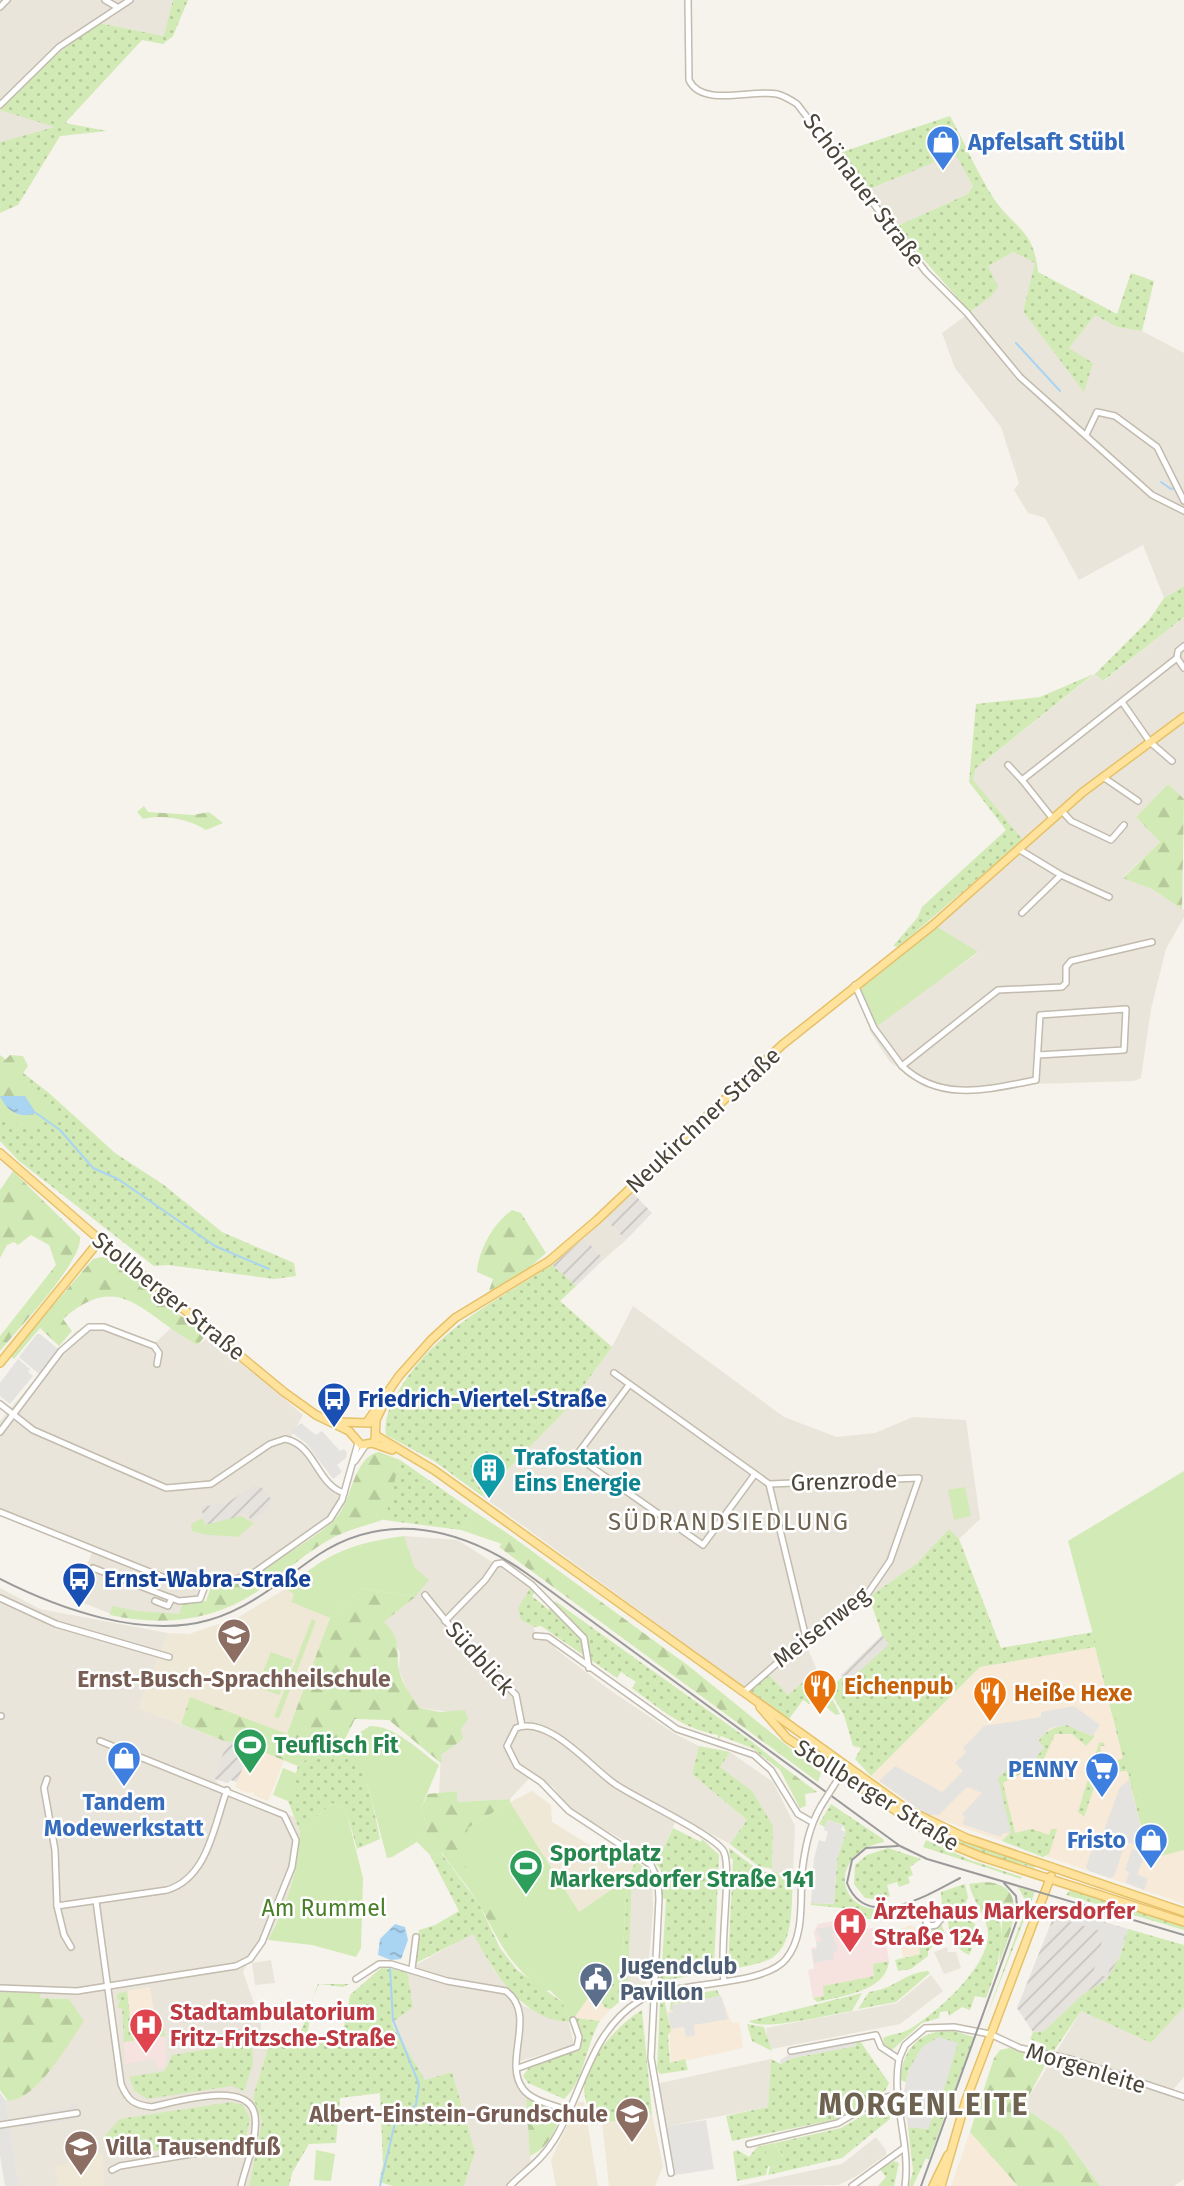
<svg xmlns="http://www.w3.org/2000/svg" width="1184" height="2186" font-family="'Fira Sans',sans-serif">
<style>
.residential{fill:#eae5da}
.commercial{fill:#f7ead8}
.industrial{fill:url(#industrial-furrows)}
.education{fill:#efe8d6}
.medical{fill:#f6e3e0}
.grass{fill:url(#grass-dots)}
.forest{fill:url(#forest-firs)}
.green{fill:#d2eab5}
.parking{fill:#e5e3e0}
.water{fill:url(#water-ripples)}
.lines{fill:none;stroke-linecap:round;stroke-linejoin:round}
.stream{stroke:#a9d4f2;stroke-width:2}
.minor-casing{stroke:#c2bbae;stroke-width:8}
.major-casing{stroke:#e6c16a;stroke-width:10}
.minor{stroke:#fff;stroke-width:5}
.major{stroke:#ffe39c;stroke-width:7}
.tram{stroke:#9a9a9a;stroke-width:2}
.minor-bridge-casing{stroke:#c2bbae;stroke-width:8;stroke-linecap:butt}
.minor-bridge{stroke:#fff;stroke-width:5}
.labels{text-anchor:middle;dominant-baseline:central;stroke-width:5;stroke-linejoin:round;paint-order:stroke}
.shop-label{font-size:23px;font-weight:bold;fill:#366cbe;stroke:#fff;text-anchor:end}
.street-label{font-size:23px;fill:#4b4439;stroke:#fff}
.transit-label{font-size:23px;font-weight:bold;fill:#164399;stroke:#fff;text-anchor:start}
.culture-label{font-size:23px;font-weight:bold;fill:#0d838f;stroke:#fff;text-anchor:start}
.education-label{font-size:23px;font-weight:bold;fill:#785e54;stroke:#fff}
.food-label{font-size:23px;font-weight:bold;fill:#c56008;stroke:#fff;text-anchor:start}
.leisure-label{font-size:23px;font-weight:bold;fill:#27864d;stroke:#fff;text-anchor:start}
.park-label{font-size:23px;fill:#4a7f2a;stroke:#fff}
.health-label{font-size:23px;font-weight:bold;fill:#be3a42;stroke:#fff;text-anchor:start}
.service-label{font-size:23px;font-weight:bold;fill:#4e5e75;stroke:#fff;text-anchor:start}
.neighbourhood-label{font-size:24px;letter-spacing:2px;fill:#6e6250;stroke:#fff}
.district-label{font-size:30px;font-weight:bold;letter-spacing:2px;fill:#6e6250;stroke:#fff}
</style>
<defs>
<pattern id="industrial-furrows" width="10" height="10" patternUnits="userSpaceOnUse" patternTransform="scale(1.75)"><rect width="10" height="10" fill="#e6e2dd"/><path d="M-1 1l2-2M0 10L10 0M9 11l2-2" fill="none" stroke="#c7c3be"/></pattern>
<pattern id="grass-dots" width="8" height="8" patternUnits="userSpaceOnUse" patternTransform="scale(1.75)"><rect width="8" height="8" fill="#d2eab5"/><path d="M2 2h.1M6 6h.1" fill="none" stroke="#b6ca9c" stroke-width="1.8" stroke-linecap="round"/></pattern>
<pattern id="forest-firs" width="22" height="20" patternUnits="userSpaceOnUse" patternTransform="scale(1.75)"><rect width="22" height="20" fill="#d2eab5"/><path d="M5 1l3.5 6h-7zM16 11l3.5 6h-7z" fill="#b6ca9c"/></pattern>
<pattern id="water-ripples" width="26" height="14" patternUnits="userSpaceOnUse" patternTransform="scale(1.75)"><rect width="26" height="14" fill="#a9d4f2"/><path d="M2 4q2-2 4 0t4 0M15 11q2-2 4 0t4 0" fill="none" stroke="#8caec5"/></pattern>
</defs>
<rect width="100%" height="100%" fill="#f6f3ec"/>
<g class="residential">
<polygon points="0,0 173,0 165,36 99,23 0,109 57,127 0,142"/>
<polygon points="955,154 973,186 968,194 895,227 867,190"/>
<polygon points="1013,252 1035,263 1023,311 1069,348 1095,315 1117,327 1142,331 1184,353 1184,586 1164,598 1143,545 1079,580 1045,518 1028,513 1014,490 1019,483 1001,427 955,368 942,333 975,309 987,266"/>
<polygon points="1184,617 1184,799 1168,784 1136,817 1160,842 1123,877 1152,889 1184,910 1184,917 1166,949 1151,1009 1141,1078 1134,1081 1034,1084 974,1094 925,1087 890,1062 869,1030 978,953 936,926 1028,846 980,791 973,780 976,768 1096,673 1104,681"/>
<polygon points="605,1219 626,1240 604,1259 584,1238"/>
<polygon points="633,1306 784,1417 837,1437 875,1433 913,1417 966,1420 980,1519 959,1539 948,1530 916,1564 805,1642 817,1670 788,1695 768,1674 750,1691 482,1496 564,1412 612,1347"/>
<polygon points="91,1323 103,1323 155,1343 171,1328 198,1345 212,1335 303,1415 288,1442 302,1448 341,1496 329,1517 249,1573 229,1580 207,1580 196,1604 182,1604 179,1614 116,1616 74,1599 92,1552 0,1515 0,1421 59,1350 76,1331"/>
<polygon points="404,1536 458,1540 531,1587 521,1620 534,1627 537,1641 548,1639 557,1650 607,1688 675,1734 699,1746 692,1774 747,1820 730,1844 678,1816 662,1851 649,1855 569,1809 554,1788 534,1773 510,1799 457,1802 457,1791 439,1793 441,1755 462,1739 451,1712 420,1708 408,1692 399,1670 400,1652 384,1622 415,1597 415,1568"/>
<polygon points="0,1588 40,1609 168,1633 139,1708 227,1742 214,1779 228,1792 294,1817 300,1832 299,1852 287,1899 268,1940 261,1938 243,1972 261,2023 262,2049 268,2048 253,2097 262,2121 249,2186 19,2186 6,2101 68,1999 40,1998 40,1993 0,1992"/>
<polygon points="730,1752 773,1782 795,1826 793,1872 776,1875 772,1872 773,1826 720,1767"/>
<polygon points="632,1878 652,1878 653,1911 648,1970 646,1985 638,1988 628,1987"/>
<polygon points="473,1933 494,1970 523,2006 569,2023 574,2045 514,2063 520,2091 526,2095 531,2166 511,2186 464,2186 475,2152 452,2072 425,2080 390,2022 413,2007 407,1970"/>
<polygon points="947,1947 948,1952 956,1952 961,1968 944,1974 934,1952"/>
<polygon points="271,1960 275,1983 255,1985 252,1963"/>
<polygon points="931,1975 943,1991 900,2024 772,2049 768,2042 766,2028 897,2003"/>
<polygon points="1184,2007 1184,2077 1171,2092 1184,2095 1184,2179 1174,2186 1100,2186 1062,2134 1023,2107 1081,2011 1151,2043"/>
<polygon points="771,2059 768,2107 663,2127 656,2084"/>
<polygon points="876,2137 886,2150 886,2155 855,2177 838,2185 739,2186 842,2164"/>
</g>
<g class="commercial">
<polygon points="1095,1647 1149,1857 1184,1850 1184,1904 927,1815 871,1776 980,1667"/>
<polygon points="251,1748 284,1761 268,1801 253,1795 254,1792 247,1793 235,1787"/>
<polygon points="911,1925 915,1927 920,1954 903,1957 901,1945 897,1945 898,1930"/>
<polygon points="150,1987 156,2022 139,2025 130,2019 127,1991"/>
<polygon points="721,1996 732,2023 739,2022 743,2048 671,2064 668,2011 673,2010 672,2004"/>
<polygon points="587,1999 600,2000 605,2007 611,2009 600,2021 574,2018 580,2005"/>
<polygon points="970,2132 1018,2186 951,2186"/>
</g>
<g class="industrial">
<polygon points="633,1193 652,1213 626,1240 605,1219"/>
<polygon points="584,1238 604,1259 576,1286 552,1265"/>
<polygon points="254,1485 261,1487 272,1500 269,1508 252,1521 244,1512 237,1519 205,1525 201,1507 227,1503"/>
<polygon points="882,1635 890,1644 848,1683 841,1675"/>
<polygon points="235,1741 251,1748 237,1782 230,1780 228,1783 214,1779 227,1742"/>
<polygon points="1057,1908 1128,1929 1120,1957 1106,1980 1082,1995 1044,2031 1033,2032 1017,2008"/>
</g>
<g class="education">
<polygon points="285,1589 294,1594 291,1602 330,1618 287,1735 190,1698 181,1724 139,1708 168,1633 189,1634 237,1618"/>
<polygon points="532,1791 551,1805 552,1822 609,1857 620,1852 636,1861 627,1879 579,1912 510,1802"/>
<polygon points="578,2102 584,2102 598,2186 556,2186 551,2160"/>
<polygon points="652,2114 663,2166 655,2186 609,2186 602,2123"/>
<polygon points="97,2151 103,2155 104,2186 58,2186 55,2167 63,2165 76,2155"/>
</g>
<g class="medical">
<polygon points="858,1916 861,1930 883,1926 889,1961 873,1964 875,1976 823,1986 825,1996 813,1998 808,1970 814,1969 811,1948 817,1947 814,1932 818,1924"/>
<polygon points="165,2036 166,2065 158,2069 156,2059 125,2064 124,2042"/>
</g>
<g class="grass">
<path d="M 173,0 L 188,0 L 173,36 L 163,44 L 142,40 L 65,123 L 107,131 L 60,136 L 18,205 L 0,213 L 0,142 L 55,127 L 0,110 C 30,76 61,49 99,23 L 164,36 Z"/>
<path d="M 950,116 C 965,143 977,173 994,199 C 1016,230 1034,230 1038,272 L 1117,314 L 1131,273 L 1154,281 L 1142,331 L 1117,327 L 1095,315 L 1069,348 L 1093,363 L 1084,392 L 1023,311 L 1035,263 L 1013,252 L 988,266 L 998,287 L 990,297 L 970,312 L 895,227 L 968,194 L 973,186 L 955,154 L 867,190 L 842,152 Z"/>
<polygon points="1184,586 1184,617 1103,681 1095,673 976,768 973,780 1023,840 898,947 893,946 918,917 922,907 1006,830 969,782 976,704 1040,697 1096,673 1149,620 1164,598"/>
<polygon points="0,1055 49,1093 115,1153 164,1185 222,1232 294,1263 296,1276 274,1279 168,1265 154,1266 19,1161 0,1141"/>
<path d="M 552,1265 L 576,1286 L 560,1301 L 612,1347 L 564,1412 L 482,1496 L 434,1461 L 386,1435 C 383,1417 393,1400 402,1385 C 442,1325 493,1303 552,1265 Z"/>
<polygon points="400,1460 472,1510 461,1530 384,1520"/>
<polygon points="949,1529 959,1539 1001,1648 1094,1632 1153,1858 1149,1857 1127,1771 1099,1773 1084,1817 1090,1821 1078,1812 1099,1743 1103,1742 1105,1746 1100,1746 1103,1767 1118,1767 1118,1760 1123,1758 1095,1647 980,1667 871,1776 855,1759 861,1748 853,1746 844,1715 829,1690 842,1677 848,1682 889,1644 882,1635 869,1597 916,1564"/>
<path d="M 531,1587 L 536,1591 L 532,1596 L 549,1610 L 555,1601 L 751,1741 L 781,1765 L 780,1770 L 752,1748 L 721,1736 L 718,1740 L 718,1735 C 683,1729 660,1709 632,1688 L 636,1682 L 621,1672 L 617,1678 L 541,1626 L 534,1627 L 521,1620 L 518,1608 Z"/>
<polygon points="817,1670 840,1714 836,1715 814,1697 809,1704 803,1700 789,1719 751,1691 768,1674 788,1695"/>
<path d="M 1067,1725 L 1092,1736 L 1094,1734 L 1094,1737 L 1086,1746 L 1072,1734 L 1055,1734 L 1043,1761 L 1054,1773 L 1070,1781 C 1038,1770 1034,1765 1003,1783 L 1015,1833 L 1032,1829 L 1049,1835 L 1051,1829 L 1057,1829 L 1049,1854 L 1043,1857 L 1002,1841 L 1010,1833 L 998,1778 L 1016,1760 L 1027,1768 C 1037,1743 1038,1730 1067,1725 Z"/>
<path d="M 343,1743 C 365,1755 375,1815 380,1839 L 357,1849 L 346,1810 L 332,1803 L 300,1832 L 288,1801 L 298,1766 L 315,1752 Z"/>
<polygon points="699,1746 730,1752 720,1767 752,1791 773,1826 772,1869 758,1866 730,1844 747,1820 692,1774"/>
<path d="M 831,1804 L 883,1839 L 884,1842 C 827,1853 835,1917 891,1909 L 882,1919 L 867,1919 L 851,1909 L 811,1905 L 811,1903 L 834,1904 L 837,1859 L 846,1832 L 843,1825 L 828,1820 L 825,1827 L 819,1824 Z"/>
<polygon points="673,1828 701,1842 702,1839 719,1855 714,1967 708,1973 656,1982 656,1965 662,1965 666,1899 661,1898 661,1870 649,1855 662,1851"/>
<polygon points="949,1835 1035,1866 1034,1868 982,1853 946,1839"/>
<polygon points="926,1840 970,1860 1022,1877 1021,1879 923,1847"/>
<path d="M 729,1848 L 761,1872 L 777,1872 L 777,1875 L 793,1872 C 791,1897 796,1943 772,1958 C 761,1964 746,1966 733,1969 L 728,1968 L 733,1859 L 730,1858 Z"/>
<polygon points="888,1848 921,1859 910,1867 913,1875 908,1877 910,1883 899,1887 897,1882 887,1885 890,1896 881,1900 865,1898 854,1884 855,1865 867,1855"/>
<path d="M 441,1853 L 479,1904 L 500,1948 L 517,1970 L 562,2002 L 571,2022 C 521,2021 495,1972 473,1934 L 414,1964 L 419,1930 L 435,1925 L 459,1911 L 430,1855 Z"/>
<polygon points="636,1861 649,1871 652,1878 632,1878 628,1987 638,1988 632,1994 627,1994 621,1987 627,1879"/>
<path d="M 984,1882 L 977,1892 L 983,1902 L 997,1908 C 1007,1938 997,1970 986,1998 L 975,1996 L 970,2010 L 962,2007 L 949,2016 L 948,2011 L 940,2012 L 939,2018 L 922,2023 L 891,2051 L 884,2045 L 883,2038 C 891,2034 900,2034 908,2030 C 935,2015 990,1966 988,1933 C 987,1916 973,1902 969,1884 Z"/>
<polygon points="965,1884 968,1897 964,1909 961,1905 942,1907 941,1892"/>
<polygon points="1018,1887 1035,1892 984,2023 1024,1913 1025,1900"/>
<polygon points="1071,1889 1184,1925 1184,1930 1066,1895"/>
<path d="M 960,1914 L 975,1924 L 974,1943 L 969,1955 C 953,1948 950,1934 947,1918 Z"/>
<polygon points="941,1923 945,1934 928,1951 928,1956 911,1969 898,1971 895,1960 920,1954 918,1941"/>
<polygon points="1128,1929 1184,1945 1184,2007 1151,2043 1081,2011 1049,2058 1038,2056 1043,2044 1030,2039 1033,2032 1044,2031 1082,1995 1106,1980 1120,1957"/>
<path d="M 889,1961 C 886,1992 841,1996 817,2002 L 813,1998 L 824,1996 L 823,1986 L 874,1976 L 873,1964 Z"/>
<path d="M 381,1968 L 407,1970 L 413,2007 L 391,2023 L 425,2080 L 452,2072 L 475,2152 L 464,2186 L 393,2186 L 379,2182 L 383,2164 L 380,2093 L 340,2098 L 336,2143 L 309,2144 L 292,2173 L 289,2186 L 249,2186 L 262,2121 L 253,2097 L 268,2048 L 280,2047 L 285,2039 L 298,2036 C 308,2019 311,2002 318,1984 L 349,1984 L 343,1987 L 319,1984 L 313,1998 L 307,2038 L 340,2047 L 350,1995 Z"/>
<path d="M 928,1971 L 930,1973 L 896,2002 L 858,2009 L 869,1992 C 896,1989 902,1973 928,1971 Z"/>
<polygon points="611,1981 626,1996 611,2009 605,2008 600,2000 587,1999 593,1991"/>
<polygon points="717,1990 722,2000 720,1996 673,2004 673,2010 670,2010 671,1998"/>
<polygon points="127,1991 130,2019 138,2018 139,2025 156,2022 164,2028 165,2036 124,2042 122,2008 118,2008 118,2004 120,2001 117,1998 117,1994"/>
<path d="M 862,1993 L 852,2011 C 831,2014 763,2032 749,2021 Z"/>
<polygon points="664,1999 671,2031 668,2035 670,2063 685,2059 688,2070 660,2074 657,2069 660,2003"/>
<path d="M 642,2010 L 652,2114 L 592,2125 C 590,2113 582,2093 584,2081 C 588,2058 622,2021 642,2010 Z"/>
<path d="M 574,2018 L 600,2021 C 586,2044 584,2082 564,2099 L 528,2083 L 523,2076 L 530,2066 L 579,2049 L 581,2041 Z"/>
<polygon points="747,2024 764,2027 772,2051 752,2041"/>
<path d="M 954,2031 L 974,2037 L 929,2159 L 926,2158 L 913,2186 L 909,2186 L 913,2171 L 908,2127 L 928,2129 L 909,2069 L 906,2082 L 900,2080 C 903,2048 920,2029 954,2031 Z"/>
<polygon points="860,2041 889,2083 885,2091 838,2119 732,2141 726,2116 768,2107 771,2059 781,2064 792,2058 856,2046 855,2042"/>
<polygon points="252,2042 253,2064 244,2091 232,2086 147,2099 135,2091 129,2077 165,2071 172,2055"/>
<polygon points="231,2102 243,2105 250,2119 246,2136 233,2141 113,2156 102,2139 120,2119"/>
<polygon points="881,2105 889,2110 890,2119 842,2158 768,2175 770,2167 783,2164 782,2155 775,2143 841,2128"/>
<polygon points="769,2144 763,2164 768,2166 766,2175 737,2181 733,2152 737,2150 749,2157 757,2147"/>
<polygon points="894,2161 899,2163 894,2186 878,2186 886,2177 880,2169"/>
</g>
<g class="forest">
<polygon points="1168,784 1184,799 1182,909 1152,889 1123,878 1160,842 1136,817"/>
<path d="M 144,806 L 148,812 L 193,815 L 209,812 L 223,823 L 206,830 C 188,819 164,814 143,819 L 137,812 Z"/>
<path d="M 10,1055 L 23,1056 L 28,1066 L 19,1079 L 28,1081 L 29,1091 L 47,1101 L 60,1123 L 46,1114 L 42,1123 C 26,1129 14,1126 0,1116 L 0,1065 Z"/>
<path d="M 13,1171 L 80,1237 C 83,1261 18,1329 0,1351 L 0,1336 L 56,1265 L 49,1245 L 31,1235 L 18,1245 L 14,1242 L 7,1245 L 0,1258 L 0,1190 Z"/>
<path d="M 512,1210 L 521,1213 L 546,1253 L 522,1274 L 489,1291 L 493,1279 L 477,1272 C 479,1249 493,1224 512,1210 Z"/>
<path d="M 106,1256 L 114,1259 L 178,1314 L 207,1333 L 198,1345 C 144,1318 122,1267 63,1319 L 72,1331 L 59,1346 L 40,1328 L 14,1359 L 10,1356 L 93,1259 Z"/>
<path d="M 379,1452 L 400,1460 L 385,1519 C 369,1525 350,1529 334,1537 C 306,1552 282,1575 255,1593 C 210,1622 161,1626 110,1615 L 112,1606 L 137,1611 L 179,1614 L 182,1604 L 206,1601 L 211,1587 L 240,1583 L 254,1575 C 277,1559 318,1537 336,1518 C 353,1499 353,1457 379,1452 Z"/>
<polygon points="510,1535 690,1667 821,1773 818,1782 499,1547"/>
<path d="M 363,1588 L 415,1597 L 384,1622 C 404,1642 394,1652 400,1674 C 404,1687 412,1697 420,1708 L 440,1712 L 465,1710 L 468,1719 L 461,1729 L 463,1739 L 441,1755 L 442,1764 L 389,1720 L 355,1719 L 343,1743 L 315,1752 L 298,1766 L 235,1741 L 227,1742 L 181,1724 L 190,1697 L 287,1734 L 330,1618 Z"/>
<polygon points="781,1765 817,1792 805,1794 806,1806 800,1808 780,1770"/>
<path d="M 457,1791 L 457,1802 L 510,1799 L 510,1802 L 468,1828 L 526,1967 L 550,1990 L 545,1992 C 507,1962 502,1946 480,1906 C 470,1888 454,1871 442,1853 L 430,1855 L 417,1842 L 428,1828 L 421,1808 L 428,1794 Z"/>
<path d="M 984,1882 C 1034,1884 1009,1935 999,1964 L 1002,1923 L 997,1908 L 983,1902 L 977,1892 Z"/>
<path d="M 0,1992 L 40,1993 L 40,1998 L 69,1999 L 84,2021 C 68,2044 37,2100 8,2101 L 0,2090 Z"/>
<polygon points="1009,2048 1049,2058 1023,2107 1062,2134 1100,2186 1018,2186 970,2132 994,2058 1000,2050"/>
<path d="M 526,2095 L 562,2112 C 555,2131 549,2147 530,2156 Z"/>
</g>
<g class="green">
<polygon points="936,926 978,952 876,1027 860,987"/>
<polygon points="1184,1471 1184,1850 1153,1858 1068,1541"/>
<polygon points="965,1487 971,1516 954,1520 948,1490"/>
<polygon points="472,1510 510,1535 502,1544 461,1530"/>
<path d="M 241,1516 L 254,1523 L 238,1537 C 224,1535 208,1537 192,1531 L 191,1524 L 203,1518 L 205,1525 Z"/>
<path d="M 404,1536 L 415,1568 L 429,1580 L 415,1597 L 363,1588 L 330,1618 L 291,1602 L 294,1594 L 285,1589 C 328,1553 349,1544 404,1536 Z"/>
<polygon points="312,1619 316,1621 279,1718 274,1717"/>
<polygon points="271,1652 293,1660 279,1695 257,1687"/>
<path d="M 370,1726 C 396,1726 418,1750 439,1765 L 421,1808 L 428,1828 L 417,1842 L 392,1857 L 387,1858 L 368,1786 L 350,1747 L 359,1733 Z"/>
<polygon points="283,1768 298,1774 288,1801 273,1795"/>
<polygon points="510,1802 579,1912 627,1879 621,1987 619,1990 611,1981 610,1991 593,1991 571,2022 562,2002 526,1967 460,1857 468,1828"/>
<path d="M 332,1803 L 346,1810 L 363,1878 L 361,1948 L 356,1957 L 312,1945 L 268,1940 C 287,1905 298,1871 300,1832 Z"/>
<polygon points="775,2143 784,2160 783,2164 771,2167 763,2164 769,2144"/>
<polygon points="316,2150 335,2154 331,2181 314,2180"/>
</g>
<g class="parking">
<polygon points="37,1334 40,1334 59,1350 39,1374 19,1357"/>
<polygon points="18,1359 30,1369 28,1372 33,1376 10,1404 0,1396 0,1383"/>
<polygon points="301,1423 316,1435 322,1431 340,1451 344,1449 347,1453 346,1458 337,1465 342,1472 333,1479 306,1443 291,1432"/>
<polygon points="1074,1706 1100,1725 1092,1736 1067,1725 1050,1728 1038,1740 1044,1748 1026,1769 1016,1760 998,1778 1011,1833 1003,1833 1001,1837 962,1824 965,1817 962,1814 982,1793 967,1787 939,1815 927,1815 879,1781 895,1766 942,1792 963,1771 955,1763 966,1752 963,1748 984,1726 1041,1717 1041,1712"/>
<polygon points="1129,1780 1141,1828 1137,1845 1126,1842 1114,1876 1110,1878 1089,1871 1086,1867 1098,1832 1103,1833 1120,1787"/>
<polygon points="827,1820 843,1825 841,1830 846,1832 837,1859 834,1904 811,1903 814,1858 819,1840 825,1842 828,1832 824,1830"/>
<polygon points="1132,1849 1146,1854 1137,1874 1148,1879 1144,1890 1126,1883 1129,1872 1125,1870"/>
<polygon points="1058,1910 1127,1929 1118,1959 1113,1958 1107,1977 1093,1973 1105,1932 1056,1918"/>
<polygon points="838,1925 839,1931 832,1933 838,1951 833,1952 834,1959 814,1963 812,1950 817,1949 816,1942 822,1941 816,1929"/>
<polygon points="721,1996 728,2019 694,2025 695,2035 686,2037 684,2027 671,2029 668,2013 673,2012 672,2005"/>
<polygon points="939,2037 958,2043 943,2092 928,2129 908,2127 903,2095 909,2069 922,2047"/>
<polygon points="855,2042 856,2046 792,2058 781,2064 780,2060 790,2054"/>
<polygon points="0,2093 6,2101 19,2186 5,2186 0,2155"/>
<polygon points="77,2103 79,2119 24,2128 22,2116 61,2109 63,2113 71,2104"/>
<polygon points="706,2120 714,2169 670,2176 663,2127"/>
</g>
<g class="water">
<path d="M 0,1096 L 25,1096 L 36,1113 C 20,1119 7,1112 0,1096 Z"/>
<polygon points="395,1924 405,1927 408,1940 401,1959 391,1960 378,1955 380,1939"/>
</g>
<g class="lines">
<g class="stream">
<polyline points="1016,343 1060,391"/>
<polyline points="1161,482 1171,489 1175,488"/>
<polyline points="36,1113 60,1130 93,1168 118,1179 215,1246 269,1269"/>
<polyline points="380,2186 396,2119 416,2105 419,2084 393,2020 390,1969"/>
</g>
<g class="minor-casing">
<g id="minor">
<polyline points="105,0 117,7"/>
<path d="M 688,0 L 689,80 C 702,108 753,89 777,94 C 785,96 791,100 797,104 L 926,272 L 967,313 L 1020,377 L 1152,495 L 1184,511"/>
<polyline points="0,7 7,0"/>
<polyline points="0,105 59,47 130,0"/>
<polyline points="1086,435 1097,412 1115,416 1157,447 1184,501"/>
<polyline points="1177,658 1184,668"/>
<polyline points="1122,702 1150,742 1172,761"/>
<polyline points="1008,765 1022,780"/>
<polyline points="1103,777 1138,801"/>
<polyline points="1062,811 1071,821 1111,840 1124,825"/>
<polyline points="1053,819 1022,780 1177,658 1178,651 1184,646"/>
<polyline points="1020,850 1061,875 1109,897"/>
<polyline points="1022,913 1061,875"/>
<polyline points="855,985 874,1028 902,1066 998,990 1062,987 1066,983 1066,967 1071,961 1152,942"/>
<path d="M 902,1066 C 941,1103 989,1089 1036,1080 L 1040,1015 L 1126,1009 L 1124,1050 L 1038,1055"/>
<polyline points="614,1373 769,1484 806,1638"/>
<polyline points="629,1385 576,1456 703,1545 755,1474"/>
<path d="M 0,1404 L 33,1430 L 166,1488 L 211,1484 L 270,1444 L 285,1439 C 316,1445 316,1484 344,1493"/>
<polyline points="0,1432 61,1351 89,1327 104,1327 154,1346 159,1353 157,1364"/>
<polyline points="355,1461 365,1446"/>
<polyline points="0,1512 175,1582 225,1583 255,1572 330,1519 342,1500 358,1443"/>
<polyline points="93,1568 179,1601 200,1599 206,1583"/>
<polyline points="425,1595 462,1641 516,1695 522,1726"/>
<polyline points="0,1598 56,1624 169,1657"/>
<polyline points="155,1601 168,1606 172,1598"/>
<polyline points="445,1621 485,1580 496,1564 502,1563 532,1585 584,1638 589,1668"/>
<polyline points="536,1636 548,1637 677,1729 754,1755 771,1770 798,1814 812,1822"/>
<polyline points="744,1692 806,1638 866,1596 890,1561 919,1478 769,1484"/>
<polyline points="0,1716 1,1716"/>
<path d="M 47,1779 L 44,1788 L 55,1850 L 57,1906 L 167,1890 C 208,1878 214,1825 227,1790"/>
<polyline points="833,1787 846,1767"/>
<path d="M 96,1901 L 121,2084 C 128,2101 134,2105 152,2107 C 176,2102 250,2079 255,2116 C 258,2138 246,2165 241,2186"/>
<polyline points="57,1906 64,1935 71,1947"/>
<polygon points="946,1913 936,1925 930,1926 926,1922 930,1916"/>
<polyline points="412,1969 416,1937"/>
<path d="M 356,1979 L 379,1964 L 391,1964 L 447,1981 L 506,1991 C 538,2015 502,2061 523,2089 C 532,2101 553,2105 567,2110"/>
<polyline points="0,1988 77,1991 236,1966 250,1959 262,1942 292,1867 296,1840 284,1815 100,1741"/>
<polyline points="791,2051 876,2035 881,2047 899,2059 905,2045 925,2028 954,2027 990,2034 1020,2048 1070,2059 1184,2097"/>
<path d="M 899,2059 C 891,2102 911,2143 905,2186"/>
<polyline points="518,2068 577,2047 579,2037 573,2020"/>
<polyline points="0,2125 77,2113"/>
<polyline points="749,2144 838,2123 879,2099 896,2095"/>
<polyline points="112,2170 120,2166 251,2144"/>
<path d="M 671,2173 L 651,2058 L 659,1899 L 658,1880 L 651,1865 L 569,1811 L 541,1782 L 517,1766 L 507,1746 L 516,1728 C 549,1715 590,1767 615,1784 C 635,1798 717,1836 724,1852 C 732,1871 719,1949 724,1981"/>
<path d="M 510,2186 C 526,2170 542,2160 554,2140 C 583,2094 589,2032 639,2001 C 673,1980 763,1988 786,1959 C 805,1936 800,1900 802,1872 C 805,1848 809,1827 821,1806"/>
<polyline points="852,2186 904,2148"/>
</g>
</g>
<g class="major-casing">
<g id="major">
<polyline points="0,1153 100,1240 284,1392 316,1415 349,1431 361,1445 372,1443 392,1450"/>
<polyline points="0,1363 100,1240"/>
<polyline points="338,1422 370,1423"/>
<polyline points="367,1422 399,1376 431,1340 455,1318 549,1261 597,1220 782,1045 933,925 1083,792 1184,717"/>
<polyline points="377,1436 434,1470 908,1810 966,1838 1184,1912"/>
<polyline points="375,1440 376,1420 386,1399"/>
<polyline points="760,1707 787,1738 940,1840 982,1857 1184,1922"/>
<polyline points="933,2186 948,2155"/>
<polyline points="941,2186 966,2100 1051,1876"/>
</g>
</g>
<use href="#minor" class="minor"/>
<use href="#major" class="major"/>
<g class="tram">
<path d="M 0,1579 C 59,1609 143,1639 209,1620 C 251,1608 283,1579 318,1555 C 388,1509 463,1529 526,1573 L 900,1846 L 927,1859 L 1184,1935"/>
<path d="M 898,1846 L 866,1848 L 852,1860 L 847,1883 C 866,1933 930,1894 960,1878"/>
<polyline points="921,2186 1018,1917 1016,1896 1004,1883"/>
</g>
<g class="minor-bridge-casing">
<polyline id="minor-bridge" points="821,1806 833,1787"/>
</g>
<use href="#minor-bridge" class="minor-bridge"/>
</g>
<defs>
<g id="shop-pin" transform="scale(1.75)"><path d="M0 17L-7.5 6A9.5 9.5 0 1 1 7.5 6Z" fill="#3f7fe0" stroke="#fff"/><path d="M-5-2.5h2.3a2.7 3.5 0 0 1 5.4 0H5L5.5 6h-11ZM-1.5-2.5h3a1.5 2.3 0 0 0-3 0Z" fill="#fff"/></g>
<g id="bus-pin" transform="scale(1.75)"><path d="M0 17L-7.5 6A9.5 9.5 0 1 1 7.5 6Z" fill="#1a4fb4" stroke="#fff"/><path d="M-5-6H5V4H4V6H2V4H-2V6H-4V4H-5ZM-3.5-4V0h7V-4ZM-3.5 1.2v1.5H-2V1.2ZM2 1.2v1.5H3.5V1.2Z" fill="#fff"/></g>
<g id="building-pin" transform="scale(1.75)"><path d="M0 17L-7.5 6A9.5 9.5 0 1 1 7.5 6Z" fill="#0f9aa8" stroke="#fff"/><path d="M-4-6H4V6H1V3H-1V6H-4ZM-2.5-4.3h1.7v1.8h-1.7ZM.8-4.3h1.7v1.8H.8ZM-2.5-1h1.7V.8h-1.7ZM.8-1h1.7V.8H.8Z" fill="#fff"/></g>
<g id="school-pin" transform="scale(1.75)"><path d="M0 17L-7.5 6A9.5 9.5 0 1 1 7.5 6Z" fill="#8d6e63" stroke="#fff"/><path d="M0-5L7-2L0 1L-7-2ZM-4 1L0 2.5L4 1V4Q0 6-4 4Z" fill="#fff"/></g>
<g id="restaurant-pin" transform="scale(1.75)"><path d="M0 17L-7.5 6A9.5 9.5 0 1 1 7.5 6Z" fill="#e8710a" stroke="#fff"/><path d="M-5-6h1v4h1v-4h1v4h1v-4h1v5L-1.5 .5V6h-2V.5L-5-1ZM5-6V6H3V1.5H1.5Q1.5-4 5-6Z" fill="#fff"/></g>
<g id="stadium-pin" transform="scale(1.75)"><path d="M0 17L-7.5 6A9.5 9.5 0 1 1 7.5 6Z" fill="#2e9e5b" stroke="#fff"/><path d="M0-5a6.5 5 0 1 0 0 10a6.5 5 0 1 0 0-10ZM-3.5-1.8h7v3.6h-7Z" fill="#fff"/></g>
<g id="supermarket-pin" transform="scale(1.75)"><path d="M0 17L-7.5 6A9.5 9.5 0 1 1 7.5 6Z" fill="#3f7fe0" stroke="#fff"/><path d="M-6-5.5h2.5l.6 2H6L4.5 2H-2.5L-4.4-4H-6ZM-1.5 3.2a1.3 1.3 0 1 0 .1 0ZM3 3.2a1.3 1.3 0 1 0 .1 0Z" fill="#fff"/></g>
<g id="hospital-pin" transform="scale(1.75)"><path d="M0 17L-7.5 6A9.5 9.5 0 1 1 7.5 6Z" fill="#e0444e" stroke="#fff"/><path d="M-5-5h3v3.5h4V-5h3V5h-3V1.5h-4V5h-3Z" fill="#fff"/></g>
<g id="civic-pin" transform="scale(1.75)"><path d="M0 17L-7.5 6A9.5 9.5 0 1 1 7.5 6Z" fill="#5c6f8a" stroke="#fff"/><path d="M-.6-6.5H3V-4.5H.6V-3L4-1V1h2V6H-6V1h2V-1L-.6-3ZM-1.2 2.5V6h2.4V2.5Z" fill="#fff"/></g>
</defs>
<g fill-rule="evenodd">
<use href="#shop-pin" x="943" y="142"/>
<use href="#bus-pin" x="334" y="1399"/>
<use href="#building-pin" x="489" y="1470"/>
<use href="#bus-pin" x="79" y="1579"/>
<use href="#school-pin" x="234" y="1635"/>
<use href="#restaurant-pin" x="820" y="1686"/>
<use href="#restaurant-pin" x="990" y="1693"/>
<use href="#stadium-pin" x="250" y="1745"/>
<use href="#shop-pin" x="124" y="1758"/>
<use href="#supermarket-pin" x="1102" y="1769"/>
<use href="#shop-pin" x="1151" y="1840"/>
<use href="#stadium-pin" x="526" y="1866"/>
<use href="#hospital-pin" x="850" y="1924"/>
<use href="#civic-pin" x="596" y="1979"/>
<use href="#hospital-pin" x="146" y="2025"/>
<use href="#school-pin" x="632" y="2114"/>
<use href="#school-pin" x="81" y="2147"/>
</g>
<g class="labels">
<g class="shop-label">
<text x="968" y="142" text-anchor="start">Apfelsaft Stübl</text>
<text x="1078" y="1769">PENNY</text>
<text x="124" y="1802" text-anchor="middle">Tandem<tspan x="124" dy="26">Modewerkstatt</tspan></text>
<text x="1126" y="1840">Fristo</text>
</g>
<g class="street-label">
<text transform="translate(864 190) rotate(53)">Schönauer Straße</text>
<text transform="translate(703 1120) rotate(-43)">Neukirchner Straße</text>
<text transform="translate(169 1296) rotate(39)">Stollberger Straße</text>
<text transform="translate(844 1481) rotate(-2)">Grenzrode</text>
<text transform="translate(821 1627) rotate(-38)">Meisenweg</text>
<text transform="translate(480 1658) rotate(48)">Südblick</text>
<text transform="translate(877 1795) rotate(32)">Stollberger Straße</text>
<text transform="translate(1086 2068) rotate(17)">Morgenleite</text>
</g>
<g class="transit-label">
<text x="358" y="1399">Friedrich-Viertel-Straße</text>
<text x="104" y="1579">Ernst-Wabra-Straße</text>
</g>
<g class="culture-label">
<text x="514" y="1457">Trafostation<tspan x="514" dy="26">Eins Energie</tspan></text>
</g>
<g class="education-label">
<text x="234" y="1679">Ernst-Busch-Sprachheilschule</text>
<text x="608" y="2114" text-anchor="end">Albert-Einstein-Grundschule</text>
<text x="106" y="2147" text-anchor="start">Villa Tausendfuß</text>
</g>
<g class="food-label">
<text x="844" y="1686">Eichenpub</text>
<text x="1014" y="1693">Heiße Hexe</text>
</g>
<g class="leisure-label">
<text x="274" y="1745">Teuflisch Fit</text>
<text x="550" y="1853">Sportplatz<tspan x="550" dy="26">Markersdorfer Straße 141</tspan></text>
</g>
<g class="park-label">
<text x="324" y="1908">Am Rummel</text>
</g>
<g class="health-label">
<text x="874" y="1911">Ärztehaus Markersdorfer<tspan x="874" dy="26">Straße 124</tspan></text>
<text x="170" y="2012">Stadtambulatorium<tspan x="170" dy="26">Fritz-Fritzsche-Straße</tspan></text>
</g>
<g class="service-label">
<text x="620" y="1966">Jugendclub<tspan x="620" dy="26">Pavillon</tspan></text>
</g>
<g class="neighbourhood-label">
<text x="729" y="1522">SÜDRANDSIEDLUNG</text>
</g>
<g class="district-label">
<text x="924" y="2105">MORGENLEITE</text>
</g>
</g>
</svg>
